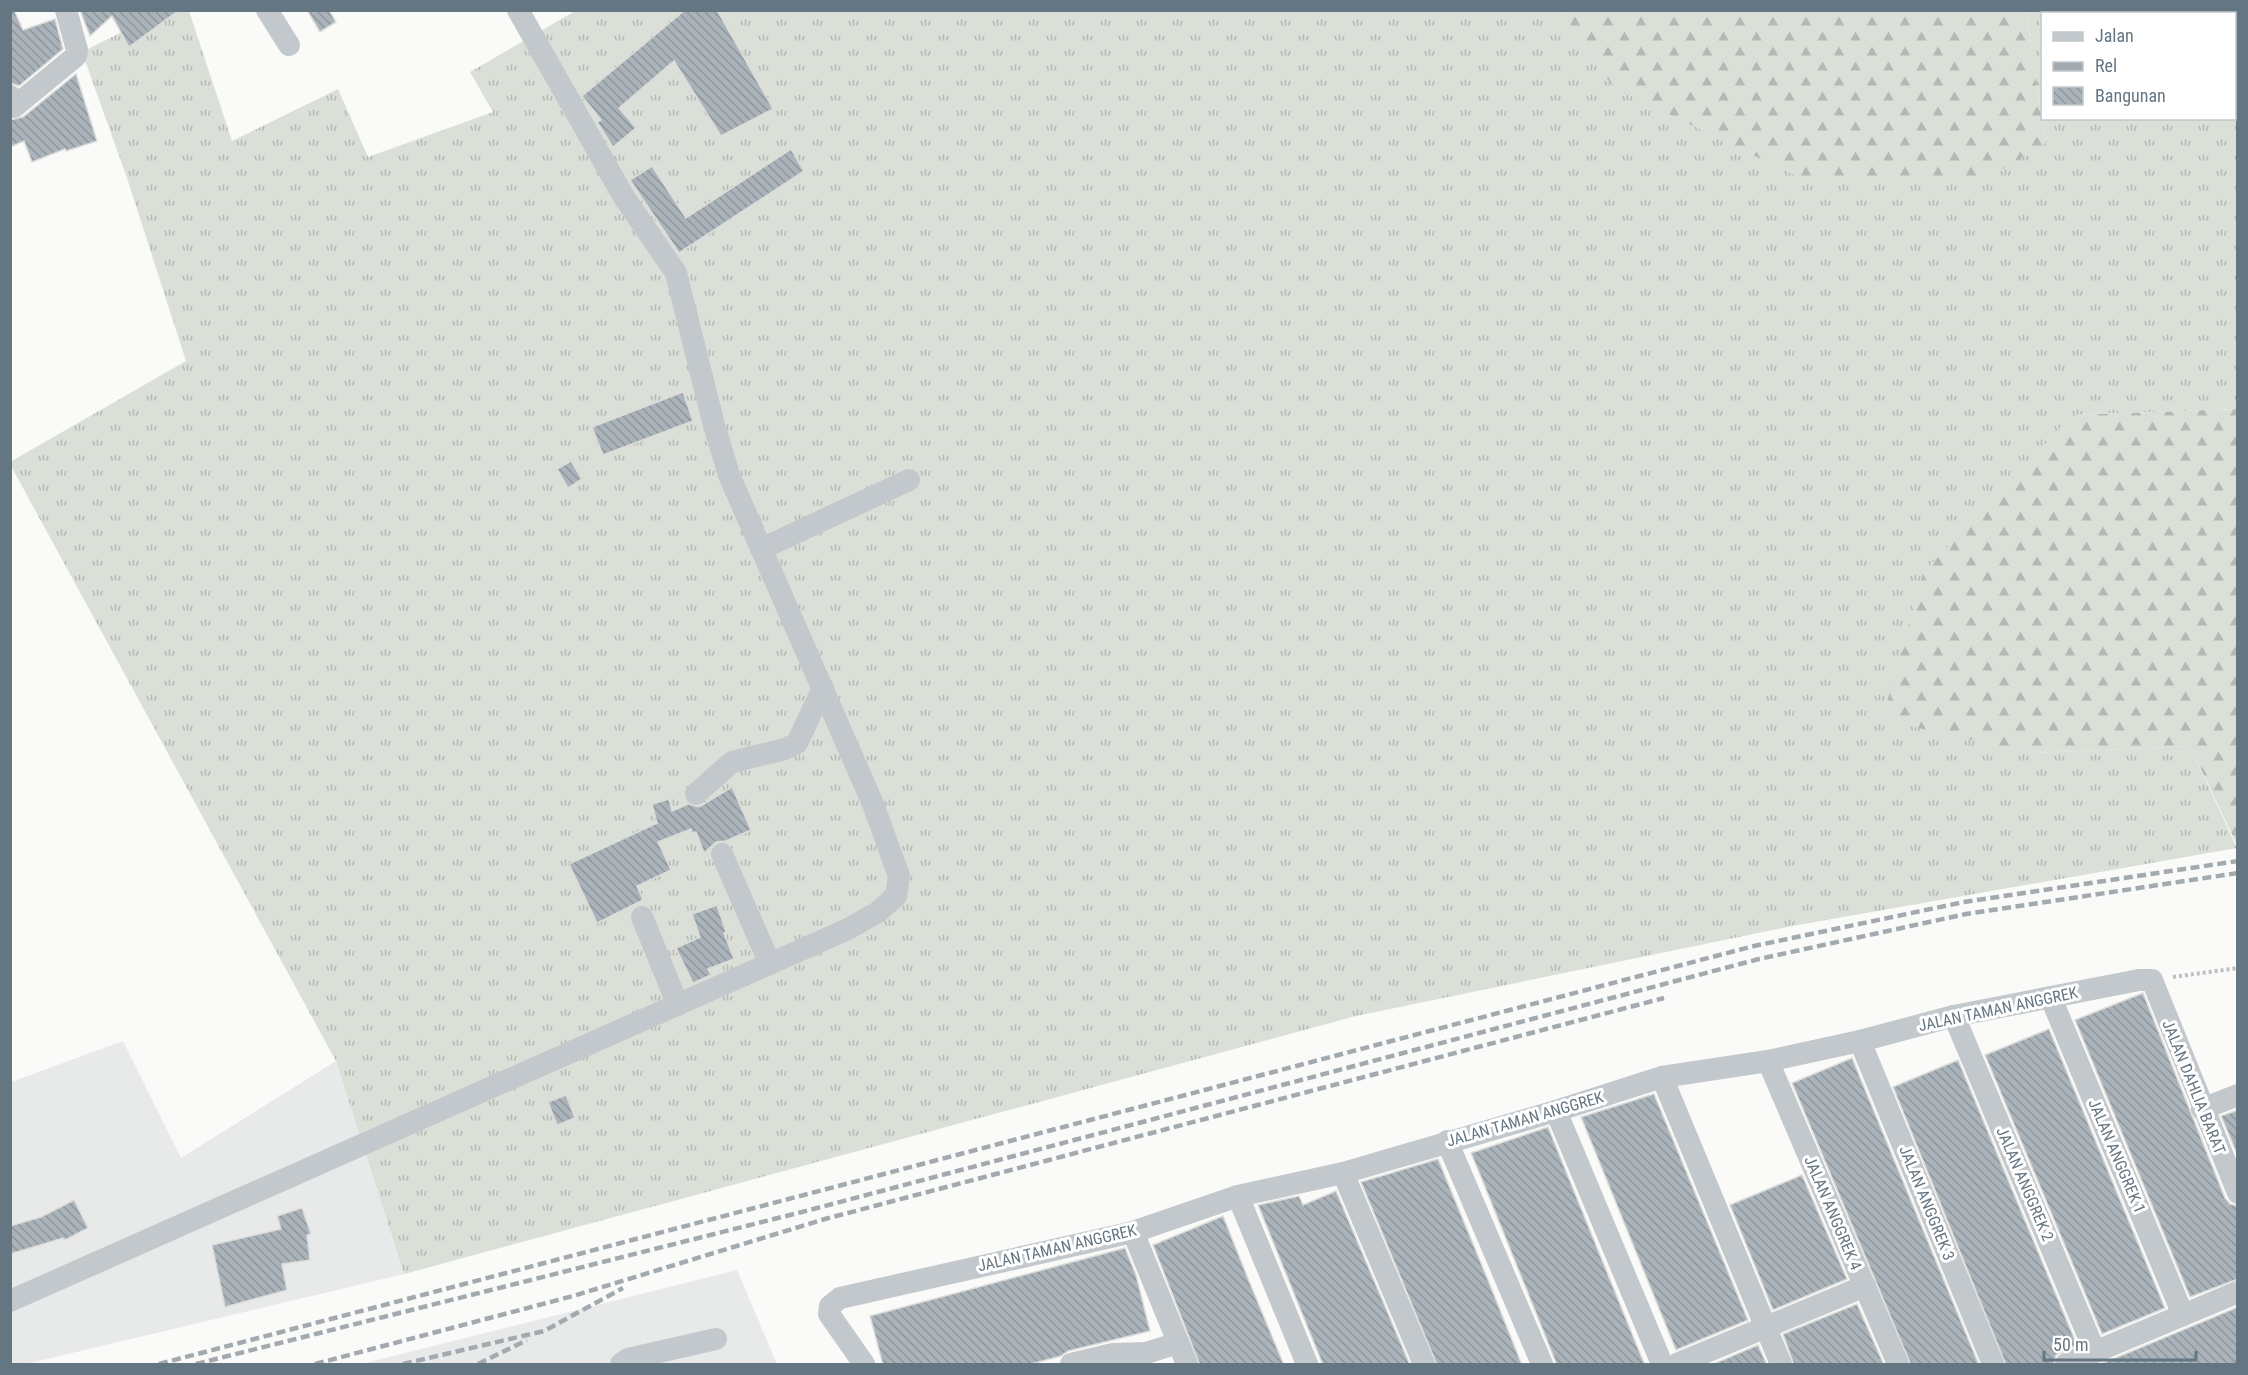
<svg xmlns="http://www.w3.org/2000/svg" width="2248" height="1375" font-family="'Roboto Condensed',sans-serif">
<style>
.built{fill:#e8e9e9}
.grass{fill:url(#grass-tufts);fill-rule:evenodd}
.forest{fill:url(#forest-firs)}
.building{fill:url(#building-back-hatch);stroke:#dcdcda;stroke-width:1.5}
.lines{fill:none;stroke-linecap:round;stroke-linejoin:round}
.path{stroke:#bbbfc2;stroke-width:4;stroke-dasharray:3 3;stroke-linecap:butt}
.minor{stroke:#c3c8cc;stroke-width:22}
.rail{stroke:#a2aab0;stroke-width:4.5;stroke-dasharray:9 4.5;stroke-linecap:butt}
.labels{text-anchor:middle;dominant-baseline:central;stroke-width:6;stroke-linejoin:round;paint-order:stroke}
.street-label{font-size:16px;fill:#657683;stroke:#fff}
</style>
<defs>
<pattern id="grass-tufts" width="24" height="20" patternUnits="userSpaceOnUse" patternTransform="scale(1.5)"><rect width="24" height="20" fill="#dadfd7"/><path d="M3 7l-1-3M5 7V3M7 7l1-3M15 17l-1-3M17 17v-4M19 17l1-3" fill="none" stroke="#b4b9b4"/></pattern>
<pattern id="forest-firs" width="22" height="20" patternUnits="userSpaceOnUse" patternTransform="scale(1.5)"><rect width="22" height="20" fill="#dadfd7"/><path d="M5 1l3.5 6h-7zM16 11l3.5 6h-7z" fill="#b4b9b4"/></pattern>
<pattern id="building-back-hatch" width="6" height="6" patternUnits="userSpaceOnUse" patternTransform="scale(1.5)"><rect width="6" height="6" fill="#aab3b9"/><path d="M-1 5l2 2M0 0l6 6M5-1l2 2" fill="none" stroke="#8e969c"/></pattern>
</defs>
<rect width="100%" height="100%" fill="#fafaf8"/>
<g class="built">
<polygon points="123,1041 181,1158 336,1061 404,1274 26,1364 11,1364 11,1082"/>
<polygon points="737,1270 777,1364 361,1364"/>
</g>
<path class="grass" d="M 164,11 L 189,11 L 232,141 L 338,89 L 368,157 L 493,112 L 470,72 L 575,11 L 1560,11 L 1613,87 L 2046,143 L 2026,11 L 2237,11 L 2237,409 L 2072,415 L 1882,719 L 2032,753 L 2190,746 L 2237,848 L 1792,926 L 1356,1016 L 404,1274 L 336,1061 L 11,466 L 10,462 L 186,361 L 127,178 L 82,52 ZM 2042,14 L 2234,14 L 2234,118 L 2042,118 Z"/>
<g class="forest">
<polygon points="1560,11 2026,11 2046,143 1987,179 1796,176 1613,87"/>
<polygon points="2237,409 2237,845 2190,746 2032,753 1882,720 1923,573 2072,415"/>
</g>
<g class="building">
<polygon points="10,10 14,10 23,30 55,19 63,49 19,86 10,83"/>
<polygon points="80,10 179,10 129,47 112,16 90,36"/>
<polygon points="307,10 329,10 336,22 320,32"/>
<polygon points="685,10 717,10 773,109 721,136 674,61 619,108 636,128 613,147 597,122 601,120 582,96"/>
<polygon points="76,74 97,141 66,151 65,149 32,162 24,141 10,147 10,120 23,117"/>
<polygon points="791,149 804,171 679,253 630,180 652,166 686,218"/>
<polygon points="683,392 693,421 603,455 592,427"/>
<polygon points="571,461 582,479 568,488 557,469"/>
<polygon points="732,787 751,830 726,841 716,842 704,853 696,832 692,833 691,829 658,842 671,870 637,886 643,900 597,923 569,864 657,823 652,804 669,799 672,811 688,804 699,807"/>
<polygon points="717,905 726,932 724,933 734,959 708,969 711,975 693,983 676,948 700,937 692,914"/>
<polygon points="2143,993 2225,1198 2230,1204 2238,1206 2238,1279 2190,1297 2075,1020"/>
<polygon points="2049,1029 2165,1308 2102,1334 1985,1055"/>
<polygon points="1852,1058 1979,1365 1911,1365 1792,1083"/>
<polygon points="1958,1060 2077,1345 2056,1355 2053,1365 2006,1365 1893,1087"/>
<polygon points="1654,1094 1748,1320 1676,1350 1581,1117"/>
<polygon points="566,1095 575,1118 557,1125 548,1102"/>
<polygon points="2238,1110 2238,1156 2221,1116"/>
<polygon points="1548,1127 1637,1346 1645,1365 1557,1365 1481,1177 1471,1153"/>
<polygon points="1438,1159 1490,1285 1522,1365 1437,1365 1361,1182"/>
<polygon points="1802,1175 1847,1279 1773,1310 1730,1205"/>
<polygon points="1336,1191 1410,1365 1323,1365 1258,1205 1299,1196 1303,1205"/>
<polygon points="74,1200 88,1228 65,1240 63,1238 10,1254 10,1226 41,1217"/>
<polygon points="302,1208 311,1234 307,1235 310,1260 282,1264 287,1290 225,1307 212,1245 281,1229 277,1216"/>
<polygon points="1223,1216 1249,1281 1284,1365 1200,1365 1153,1245"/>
<polygon points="1125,1248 1136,1275 1150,1331 1068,1351 1061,1356 1027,1365 883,1365 870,1316"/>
<polygon points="1857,1304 1884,1365 1794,1365 1783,1334"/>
<polygon points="2238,1307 2238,1365 2100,1365 2101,1364"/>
<polygon points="1758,1345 1767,1365 1711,1365"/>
</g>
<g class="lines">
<polyline class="path" points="2173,977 2238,968"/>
<g class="minor">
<polyline points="267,10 289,45"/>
<polyline points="10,96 14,107 76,56 77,50 66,10"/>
<polyline points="761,549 909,480"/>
<polyline points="696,794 732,762 785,749 797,743 823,688"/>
<polyline points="722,854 770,964"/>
<polyline points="642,917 678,1005"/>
<polyline points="2051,998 2183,1315"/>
<polyline points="1954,1016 2095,1352"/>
<polyline points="1860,1041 1993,1364"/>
<polyline points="1768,1061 1898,1364"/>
<polyline points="1662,1077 1781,1364"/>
<polyline points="2202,1109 2238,1095"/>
<polyline points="1556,1111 1662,1364"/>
<polyline points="1447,1141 1542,1364"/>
<polyline points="1343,1173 1424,1364"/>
<polyline points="1238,1196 1307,1364"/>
<polyline points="1133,1232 1187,1364"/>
<polyline points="10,1301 848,929 878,912 896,896 899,876 873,804 729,475 714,425 676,273 624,197 518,10"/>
<polyline points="621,1364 628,1359 716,1339"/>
<polyline points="864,1364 829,1314 830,1306 840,1298 1133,1232 1238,1196 1343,1173 1556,1111 1662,1077 1768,1061 1860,1041 1954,1016 2139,980 2152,980 2238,1193"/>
<polyline points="1071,1364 1113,1354 1146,1353 1178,1343"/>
<polyline points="1677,1364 1865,1286"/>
<polyline points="2066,1364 2238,1292"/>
</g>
<g class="rail">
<polyline points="159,1364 1754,946 1964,902 2238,861"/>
<polyline points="196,1364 802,1212 1759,959 1966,914 2238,873"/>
<polyline points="315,1364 573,1296 825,1219 1664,998"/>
<polyline points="403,1364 544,1331 623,1288"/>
<polyline points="478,1364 527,1340"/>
</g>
</g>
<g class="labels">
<g class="street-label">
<text transform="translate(1998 1009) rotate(-12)">JALAN TAMAN ANGGREK</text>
<text transform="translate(2194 1087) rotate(68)">JALAN DAHLIA BARAT</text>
<text transform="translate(1525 1119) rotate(-16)">JALAN TAMAN ANGGREK</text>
<text transform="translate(2117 1156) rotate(67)">JALAN ANGGREK 1</text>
<text transform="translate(2025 1184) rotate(67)">JALAN ANGGREK 2</text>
<text transform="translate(1927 1203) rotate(68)">JALAN ANGGREK 3</text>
<text transform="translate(1833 1213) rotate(67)">JALAN ANGGREK 4</text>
<text transform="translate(1057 1248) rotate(-13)">JALAN TAMAN ANGGREK</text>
</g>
</g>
<rect width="2248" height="1375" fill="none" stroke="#657683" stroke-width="24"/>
<rect x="2041" y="12" width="195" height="108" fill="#ffffff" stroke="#c1c8cd" stroke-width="1.5"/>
<rect x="2053" y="32" width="30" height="9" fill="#c3c8cc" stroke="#c1c8cd" stroke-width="1.5"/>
<text x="2095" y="42" font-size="18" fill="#657683">Jalan</text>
<rect x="2053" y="62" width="30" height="9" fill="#a2aab0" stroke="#c1c8cd" stroke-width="1.5"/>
<text x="2095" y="72" font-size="18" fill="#657683">Rel</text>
<rect x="2053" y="87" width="30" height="18" fill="url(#building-back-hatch)" stroke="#c1c8cd" stroke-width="1.5"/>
<text x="2095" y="102" font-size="18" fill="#657683">Bangunan</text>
<path d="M2044 1351v9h152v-9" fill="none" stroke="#657683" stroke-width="3"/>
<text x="2053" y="1351" font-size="18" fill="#657683" stroke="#ffffff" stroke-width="4.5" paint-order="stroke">50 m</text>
</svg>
